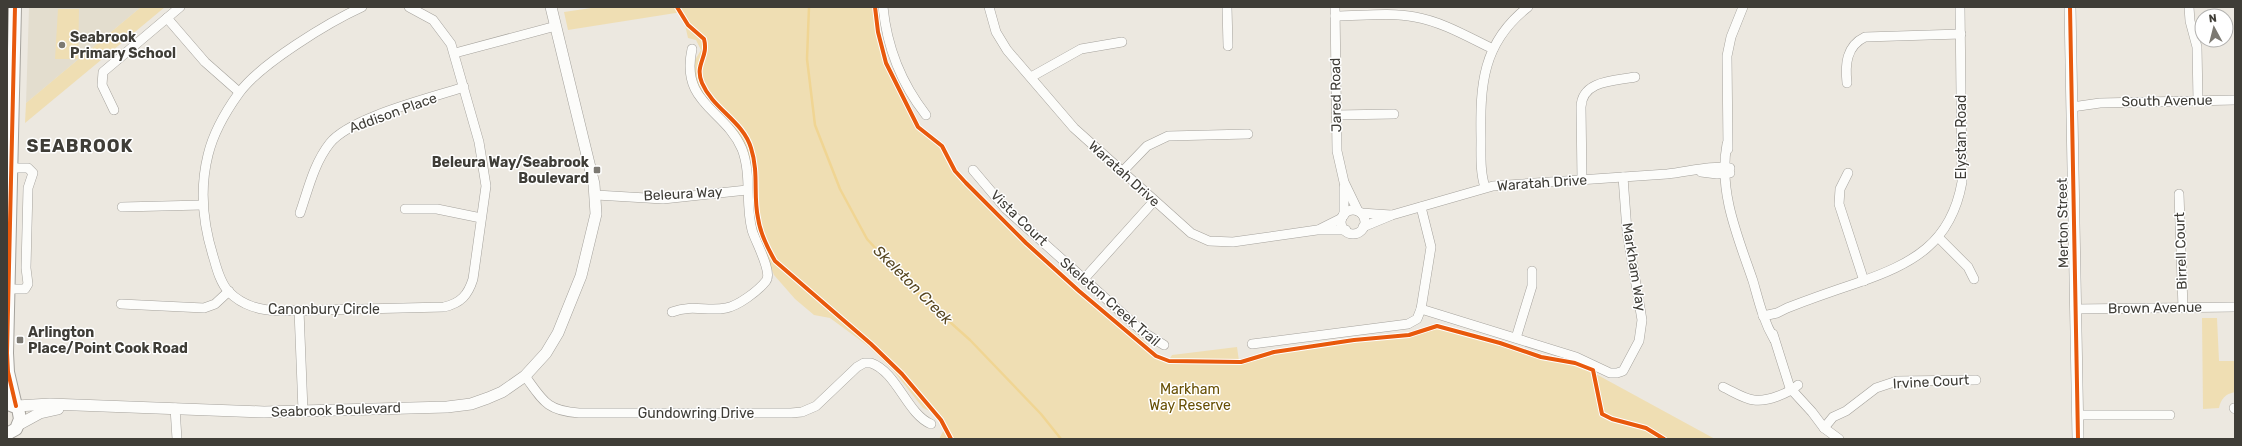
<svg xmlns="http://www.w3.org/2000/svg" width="2242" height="446" font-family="Rubik,sans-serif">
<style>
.built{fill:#e3ddce}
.green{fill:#efdeb3}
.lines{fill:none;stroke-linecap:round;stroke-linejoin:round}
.stream{stroke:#f0d593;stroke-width:2.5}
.minor-casing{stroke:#a5a29c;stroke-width:10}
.tertiary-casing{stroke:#a5a29c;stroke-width:12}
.secondary-casing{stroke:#a5a29c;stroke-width:14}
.minor{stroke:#fcfcfa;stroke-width:9}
.tertiary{stroke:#fcfcfa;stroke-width:11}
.secondary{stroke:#fcfcfa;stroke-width:12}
.cycleway-casing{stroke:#fff;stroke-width:6}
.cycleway{stroke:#e8590c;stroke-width:4}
.poi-dot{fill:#7c7972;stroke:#fff;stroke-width:1.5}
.labels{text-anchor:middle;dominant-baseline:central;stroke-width:3;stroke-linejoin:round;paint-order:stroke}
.poi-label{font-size:14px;font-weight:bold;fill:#3f3d37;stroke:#fff;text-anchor:start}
.street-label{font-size:14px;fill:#3f3d37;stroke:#fff}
.park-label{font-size:14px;fill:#674f03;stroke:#fff}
.water-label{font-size:15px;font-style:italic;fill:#564620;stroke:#fff}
.district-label{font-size:18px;font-weight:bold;letter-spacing:1px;fill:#3f3d37;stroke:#fff}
</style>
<rect width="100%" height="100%" fill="#ece8e0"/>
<polygon class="built" points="29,7 141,7 26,103"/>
<g class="green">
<polygon points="141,7 165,7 25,123 26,103"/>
<path d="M 598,7 L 876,7 C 881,48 894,92 918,127 C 923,133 932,137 937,142 C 945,149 951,160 955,170 L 1080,290 L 1148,344 L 1151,353 L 1167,363 L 1172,355 L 1237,347 L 1239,361 L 1289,349 L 1413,336 L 1431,328 L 1440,327 L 1543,359 L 1570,363 L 1583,367 L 1715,439 L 939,439 L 945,428 L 941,416 L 923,408 L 893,370 L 868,346 L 830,318 L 814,315 L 795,299 L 774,275 L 758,237 L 753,216 L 749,162 L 703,96 L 693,73 L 695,60 L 701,50 L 696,40 L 688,38 L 682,12 L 568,30 L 564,12 Z"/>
<polygon points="58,9 79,9 78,59 55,59"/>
<path d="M 2202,318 L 2217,318 L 2219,361 L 2235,361 L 2235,392 C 2225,394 2221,399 2219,408 L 2203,409 Z"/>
</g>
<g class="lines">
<polyline class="stream" points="809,7 807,59 815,125 840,189 867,239 912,288 970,340 1041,414 1061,439"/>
<g class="minor-casing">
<g id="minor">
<path d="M 362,7 C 329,22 260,64 239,93 C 226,111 213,134 208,155 C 199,191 203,225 214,259 C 217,270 221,284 229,292 C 243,306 260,310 279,311 L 444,307 C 461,303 468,295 473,279 L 486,186 L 479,142 L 451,44 L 433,20 L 409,7"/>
<path d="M 883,7 C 887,48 901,83 926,115"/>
<polyline points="989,7 996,32 1007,50 1074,128 1191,233 1209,241 1233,242 1317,230 1346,230"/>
<polyline points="1227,7 1228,46"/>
<polyline points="1335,7 1337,151 1344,182 1358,211"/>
<polyline points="2189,7 2190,21 2197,47 2198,101"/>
<path d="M 1335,16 C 1361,16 1389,12 1415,17 C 1443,22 1468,37 1493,49"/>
<polyline points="167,18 205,62 239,92"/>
<polyline points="455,53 556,26"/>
<polyline points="1031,77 1081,49 1122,42"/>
<path d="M 1847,83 C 1845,65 1846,46 1865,37 L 1961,34"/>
<polyline points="2072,107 2100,103 2235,100"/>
<polyline points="114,110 102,85 103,72 180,7"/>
<polyline points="1336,115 1394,114"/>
<path d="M 1727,144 C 1718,192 1738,237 1753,281 C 1759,302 1763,320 1774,339"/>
<polyline points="1728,149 1727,56 1731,37 1743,7"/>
<polyline points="973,170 1006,209 1143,332 1164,345"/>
<polyline points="1122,172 1147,146 1168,136 1248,134"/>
<polyline points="1701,172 1717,174 1730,173"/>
<polyline points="1848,173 1840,189 1839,204 1864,281"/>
<path d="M 1582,180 L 1581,107 C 1582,80 1615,81 1635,77"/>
<path d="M 1485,187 C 1480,172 1481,155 1481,139 C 1480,85 1482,43 1528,7"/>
<polyline points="2179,194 2183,308"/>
<polyline points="596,195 663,199 747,190"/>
<polyline points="122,207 202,205"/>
<polyline points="1421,207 1431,247 1421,309 1576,357 1610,373 1617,373 1623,371 1639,341 1642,320 1627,231 1623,177"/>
<polyline points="405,209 437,209 481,218"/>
<circle cx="1353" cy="222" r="12"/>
<path d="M 300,213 C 308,190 314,163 330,143 C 351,117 431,98 464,87"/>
<polyline points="1361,213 1391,215"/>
<polyline points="1344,215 1344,187"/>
<path d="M 1363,227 L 1392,215 L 1493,186 L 1667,174 C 1687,172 1712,165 1730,168"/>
<polyline points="1320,229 1342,218"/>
<polyline points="1939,238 1968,267 1974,279"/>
<polyline points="1084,279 1154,201"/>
<polyline points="9,289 25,289 28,284 26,268 28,188 33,173 28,168 11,168"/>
<polyline points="121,304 204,308 215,304 229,291"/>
<polyline points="2075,309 2235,307"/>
<polyline points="299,310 303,411"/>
<path d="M 672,312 C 693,304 707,312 726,308 C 738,306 758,291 766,281 C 773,272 755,241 752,230 C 745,204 752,175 742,149 C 725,109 680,104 692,49"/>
<path d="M 1763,316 L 1777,313 L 1787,308 C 1810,299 1833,291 1857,283 C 1912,264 1951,244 1962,182 L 1960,7"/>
<polyline points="1773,334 1790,388 1812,412 1824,428 1839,439"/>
<polyline points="1516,338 1532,286 1532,271"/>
<polyline points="1252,344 1408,324 1417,319 1421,309"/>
<path d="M 525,376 C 543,401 547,411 579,413 L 791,413 L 802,412 L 816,406 L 857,367 L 864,363 L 871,363 C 897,372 907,414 931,424"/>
<path d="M 1723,387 C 1732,391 1744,399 1754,400 C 1767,402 1789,393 1798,385"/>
<polyline points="175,408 177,439"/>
<polyline points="2234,408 2235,409"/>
<polyline points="2077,415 2170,415"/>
<polyline points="1824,428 1833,417 1846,411 1876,388 1897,381 1976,380"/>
</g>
</g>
<g class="tertiary-casing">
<g id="tertiary">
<polyline points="2070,7 2078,439"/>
<polyline points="17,406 50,404 264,412 447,407 471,404 488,398 502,392 525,376 546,353 558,333 581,276 596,214 594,184 551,7"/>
<polyline points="18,425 40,413 58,409"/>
</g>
</g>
<g class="secondary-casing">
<g id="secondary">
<polyline points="15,7 7,353 8,372 16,406"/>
<polyline points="7,434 16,429 20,419 18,408 8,404"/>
</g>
</g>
<use href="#minor" class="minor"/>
<use href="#tertiary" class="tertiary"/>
<use href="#secondary" class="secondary"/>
<g class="cycleway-casing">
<g id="cycleway">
<polyline points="15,7 7,353 8,372 16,406"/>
<path d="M 677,7 L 688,25 L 704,39 C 709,58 694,64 702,83 C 713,109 743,121 751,148 C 759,173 753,195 758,218 C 760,233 767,247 775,261 L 871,344 L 902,374 L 941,420 L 951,439"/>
<polyline points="875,7 878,32 886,63 918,127 942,146 955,171 966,183 1026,243 1079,291 1156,356 1169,361 1241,362 1274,352 1354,340 1409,335 1437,326 1500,343 1541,357 1575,363 1593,370 1602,414 1612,419 1646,428 1664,439"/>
<polyline points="2070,7 2078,439"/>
</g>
</g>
<use href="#cycleway" class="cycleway"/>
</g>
<g class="poi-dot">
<circle cx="62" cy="45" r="4"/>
<rect x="593" y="166" width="8" height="8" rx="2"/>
<rect x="16" y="336" width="8" height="8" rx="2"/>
</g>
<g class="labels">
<g class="poi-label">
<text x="70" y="37">Seabrook<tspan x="70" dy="16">Primary School</tspan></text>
<text x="589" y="162" text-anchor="end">Beleura Way/Seabrook<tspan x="589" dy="16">Boulevard</tspan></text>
<text x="28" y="332">Arlington<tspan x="28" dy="16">Place/Point Cook Road</tspan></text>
</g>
<g class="street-label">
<text transform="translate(1336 95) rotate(-91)">Jared Road</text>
<text transform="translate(2167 101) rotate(-1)">South Avenue</text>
<text transform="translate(393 113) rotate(-20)">Addison Place</text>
<text transform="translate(1961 137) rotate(-90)">Elystan Road</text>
<text transform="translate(1124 174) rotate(42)">Waratah Drive</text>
<text transform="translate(1542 183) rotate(-4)">Waratah Drive</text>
<text transform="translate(683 194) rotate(-3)">Beleura Way</text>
<text transform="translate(1019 218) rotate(44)">Vista Court</text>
<text transform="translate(2063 223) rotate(-91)">Merton Street</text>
<text transform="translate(2181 251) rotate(-92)">Birrell Court</text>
<text transform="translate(1634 267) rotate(81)">Markham Way</text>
<text transform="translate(1110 302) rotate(41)">Skeleton Creek Trail</text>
<text transform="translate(2155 308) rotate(-1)">Brown Avenue</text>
<text x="324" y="309">Canonbury Circle</text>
<text transform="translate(1931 382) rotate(-3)">Irvine Court</text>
<text transform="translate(336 410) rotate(-2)">Seabrook Boulevard</text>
<text x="696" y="413">Gundowring Drive</text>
</g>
<g class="park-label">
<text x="1190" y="389">Markham<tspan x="1190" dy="16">Way Reserve</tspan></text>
</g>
<g class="water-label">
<text transform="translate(913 285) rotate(45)">Skeleton Creek</text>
</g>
<g class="district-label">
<text x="80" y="146">SEABROOK</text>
</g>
</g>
<rect width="2242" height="446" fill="none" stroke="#3f3d37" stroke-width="16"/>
<g transform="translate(2214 28) rotate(353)"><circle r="19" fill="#ffffff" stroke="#b2b1af"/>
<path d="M0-3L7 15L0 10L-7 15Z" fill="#7c7972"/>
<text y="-6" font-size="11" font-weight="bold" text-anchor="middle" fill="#3f3d37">N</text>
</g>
</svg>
